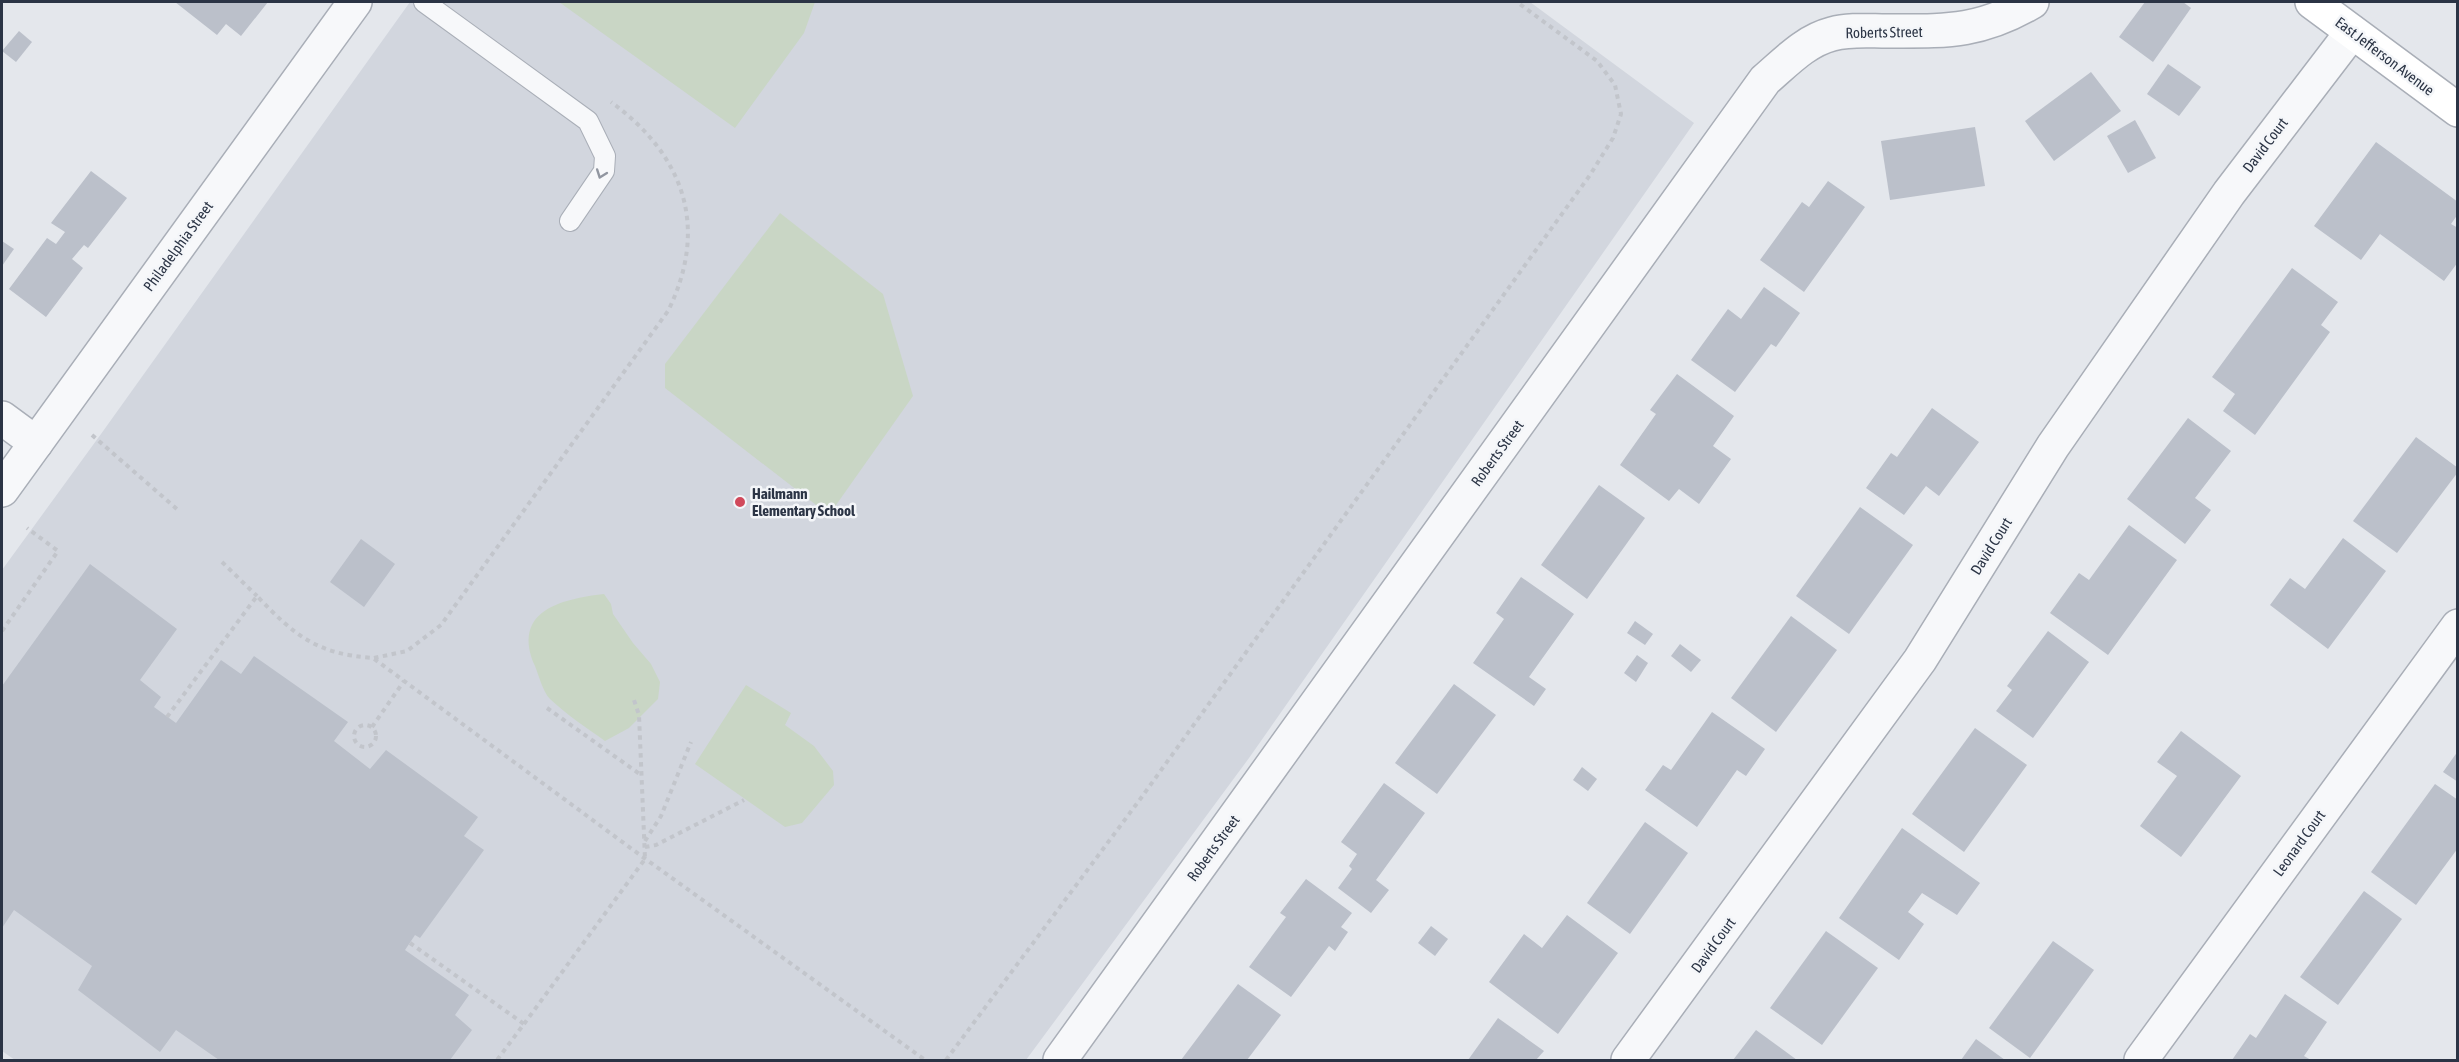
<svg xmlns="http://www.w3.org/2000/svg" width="2459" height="1062" font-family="'Asap Condensed',sans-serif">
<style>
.built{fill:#d2d6de}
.park{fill:#c9d6c5}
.building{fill:#bbc0ca}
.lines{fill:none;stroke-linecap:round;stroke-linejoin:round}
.lane-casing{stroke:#a9aeb7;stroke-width:22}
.street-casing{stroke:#a9aeb7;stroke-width:36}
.secondary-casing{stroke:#a9aeb7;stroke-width:36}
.path{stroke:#c2c5cb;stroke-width:4;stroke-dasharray:4.5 4.5;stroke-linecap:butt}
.lane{stroke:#f7f8fa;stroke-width:20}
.street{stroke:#f7f8fa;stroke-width:33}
.secondary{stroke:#fff;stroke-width:33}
.oneway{stroke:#9196a0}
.poi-dot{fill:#d1495b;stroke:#f4f6f9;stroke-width:2}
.labels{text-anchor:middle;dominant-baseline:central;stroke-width:5;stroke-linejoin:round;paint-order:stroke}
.street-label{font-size:15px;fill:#2b3445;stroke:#f4f6f9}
.poi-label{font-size:15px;font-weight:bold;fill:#2b3445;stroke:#f4f6f9;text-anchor:start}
</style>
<rect width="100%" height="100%" fill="#e4e7ec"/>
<polygon class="built" points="410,2 1530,2 1694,123 1249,758 1026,1060 15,1060 2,1051 2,570 101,434"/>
<g class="park">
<polygon points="559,2 558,2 815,2 804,33 735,128"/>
<polygon points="780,213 883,294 913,396 829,515 665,388 665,364"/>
<path d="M 604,594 L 611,604 L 613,614 L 633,643 L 651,664 L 660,682 L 658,699 L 629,728 L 605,741 C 587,728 567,715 550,699 C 543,692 539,676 535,666 C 511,611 561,599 604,594 Z"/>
<polygon points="746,685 791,713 785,725 814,746 833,771 834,785 802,823 785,827 695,764"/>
</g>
<g class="building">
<polygon points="175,2 268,2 241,36 226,24 217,35"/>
<polygon points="2145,2 2183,2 2191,8 2153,62 2119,37"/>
<polygon points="19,31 32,42 16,62 2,51"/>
<polygon points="2168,64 2201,87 2179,116 2147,94"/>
<polygon points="2091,72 2121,111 2054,161 2025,121"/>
<polygon points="2135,120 2156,158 2128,173 2107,136"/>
<polygon points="1975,127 1985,186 1890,200 1881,141"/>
<polygon points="2376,142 2458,202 2458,214 2451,224 2458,228 2458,262 2444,281 2380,234 2361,260 2314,226"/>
<polygon points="91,171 127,198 88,248 84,245 72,259 83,268 46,317 9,289 47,238 56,244 65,232 51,223"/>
<polygon points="1828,181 1865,207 1804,292 1760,260 1802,202 1809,207"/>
<polygon points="2,241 14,249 2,266"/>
<polygon points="2292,268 2338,302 2321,325 2330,332 2255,435 2223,411 2235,394 2212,377"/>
<polygon points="1764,287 1800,313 1776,347 1771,344 1735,392 1691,360 1728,309 1741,319"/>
<polygon points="1677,374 1734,416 1713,446 1731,459 1699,504 1679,489 1669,501 1620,465 1656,414 1650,410"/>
<polygon points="1932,408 1979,442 1939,496 1926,486 1904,515 1866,488 1891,453 1897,457"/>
<polygon points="2188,418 2231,451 2195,498 2211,510 2185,544 2127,499"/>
<polygon points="2416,437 2458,468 2458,472 2397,553 2353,521"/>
<polygon points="1599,485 1645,518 1587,599 1541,565"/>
<polygon points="1860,507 1913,545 1849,634 1796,596"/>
<polygon points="2129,525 2177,560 2108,655 2050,613 2079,573 2089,580"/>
<polygon points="2343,538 2386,571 2328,649 2270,605 2290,578 2305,589"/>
<polygon points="361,539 395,564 364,607 330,582"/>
<polygon points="90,564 177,629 140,680 161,697 154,707 176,723 221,660 241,674 254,656 348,722 334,741 370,769 386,750 478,817 464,836 484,850 420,938 415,935 405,950 469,995 455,1015 472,1030 450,1060 219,1060 176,1030 160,1052 78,990 92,966 14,910 2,928 2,686"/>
<polygon points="1521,577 1574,614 1529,677 1546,689 1534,706 1473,663 1504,619 1496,613"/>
<polygon points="1791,616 1837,650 1776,732 1731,698"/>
<polygon points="1635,621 1653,634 1645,645 1627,633"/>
<polygon points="2048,631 2089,662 2033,738 1996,711 2012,690 2007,686"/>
<polygon points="1680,644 1701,660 1691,672 1671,656"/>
<polygon points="1637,655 1648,663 1636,682 1624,673"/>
<polygon points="1454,684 1496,715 1437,794 1395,763"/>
<polygon points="1712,712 1765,749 1746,776 1737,770 1697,827 1645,790 1663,765 1671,770"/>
<polygon points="1975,728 2027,765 1964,852 1912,814"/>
<polygon points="2181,731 2241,776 2181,857 2140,826 2177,776 2157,762"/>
<polygon points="2458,751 2458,782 2443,772"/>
<polygon points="1582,767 1597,779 1588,791 1573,780"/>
<polygon points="1384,783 1425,813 1376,880 1389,890 1371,913 1338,888 1352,869 1349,866 1357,854 1341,842"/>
<polygon points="2435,784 2458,800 2458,848 2416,905 2371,872"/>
<polygon points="1645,822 1688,853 1630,934 1587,903"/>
<polygon points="1902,828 1980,883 1957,915 1922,893 1908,912 1924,924 1899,960 1839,918"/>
<polygon points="1306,879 1352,913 1341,927 1348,932 1335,951 1329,946 1291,997 1249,967 1286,917 1280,913"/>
<polygon points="2364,891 2402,919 2338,1005 2300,977"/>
<polygon points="1567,915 1618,953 1558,1034 1489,982 1524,934 1542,948"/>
<polygon points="1431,926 1448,939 1435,956 1418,943"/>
<polygon points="1826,931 1878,968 1822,1045 1770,1008"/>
<polygon points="2053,941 2094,970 2030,1058 1989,1028"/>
<polygon points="1238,984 1281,1015 1247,1060 1181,1060"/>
<polygon points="2285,994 2327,1022 2304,1056 2311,1060 2232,1060 2250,1034 2256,1038"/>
<polygon points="1498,1018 1544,1051 1536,1060 1468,1060"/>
<polygon points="1756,1030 1797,1060 1733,1060"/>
<polygon points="1976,1039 2005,1060 1961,1060"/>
</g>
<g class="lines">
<g class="lane-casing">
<polyline id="lane" points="424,2 588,121 605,156 604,171 570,221"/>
</g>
<g class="street-casing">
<g id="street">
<polyline points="2,418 36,443"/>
<polyline points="2,490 355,2"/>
<path d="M 1060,1060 L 1765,80 C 1786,62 1805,41 1832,34 C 1850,29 1869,31 1887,31 C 1946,31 1979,33 2032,2"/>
<polyline points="1628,1060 1920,660 2053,446 2229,193 2352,32"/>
<polyline points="2141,1060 2458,626"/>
</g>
</g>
<g class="secondary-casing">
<polyline id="secondary" points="2312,2 2458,110"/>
</g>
<g class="path">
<polyline points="92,435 178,510"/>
<polyline points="222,562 257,596"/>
<polyline points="2,631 58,551 27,528"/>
<path d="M 374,658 L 407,651 L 441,625 L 668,311 C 709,228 685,156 611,102"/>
<polyline points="547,708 641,775"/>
<path d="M 167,717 L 257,596 C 295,636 317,654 373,658 L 640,855 L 925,1060"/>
<circle cx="365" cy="736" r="11"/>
<polyline points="372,727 404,681"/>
<polyline points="645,841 661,816 691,742"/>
<polyline points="645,847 656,845 744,800"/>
<polyline points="410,943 524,1024 497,1060"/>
<polyline points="524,1024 645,859 639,715 634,700"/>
<polyline points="946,1060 1141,798 1590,175 1613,138 1621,114 1615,85 1597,61 1517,2"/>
</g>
<use href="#lane" class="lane"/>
<use href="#street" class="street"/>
<use href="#secondary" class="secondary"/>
</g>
<defs><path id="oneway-chevron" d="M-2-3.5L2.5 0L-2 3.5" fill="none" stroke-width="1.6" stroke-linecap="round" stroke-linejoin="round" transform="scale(1.5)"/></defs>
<use class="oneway" href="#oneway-chevron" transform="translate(601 174) rotate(110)"/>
<circle class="poi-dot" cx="740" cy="502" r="6"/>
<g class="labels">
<g class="street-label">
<text transform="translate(1884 32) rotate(-1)">Roberts Street</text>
<text transform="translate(2385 56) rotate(37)">East Jefferson Avenue</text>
<text transform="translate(2265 145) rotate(-53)">David Court</text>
<text transform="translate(178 246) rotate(-54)">Philadelphia Street</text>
<text transform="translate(1497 453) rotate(-54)">Roberts Street</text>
<text transform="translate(1991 546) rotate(-58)">David Court</text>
<text transform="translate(2299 843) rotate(-54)">Leonard Court</text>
<text transform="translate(1213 848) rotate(-54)">Roberts Street</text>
<text transform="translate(1713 945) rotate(-54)">David Court</text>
</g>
<g class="poi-label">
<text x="752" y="493">Hailmann<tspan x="752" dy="17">Elementary School</tspan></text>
</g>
</g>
<rect width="2459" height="1062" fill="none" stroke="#2b3445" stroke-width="6"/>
</svg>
